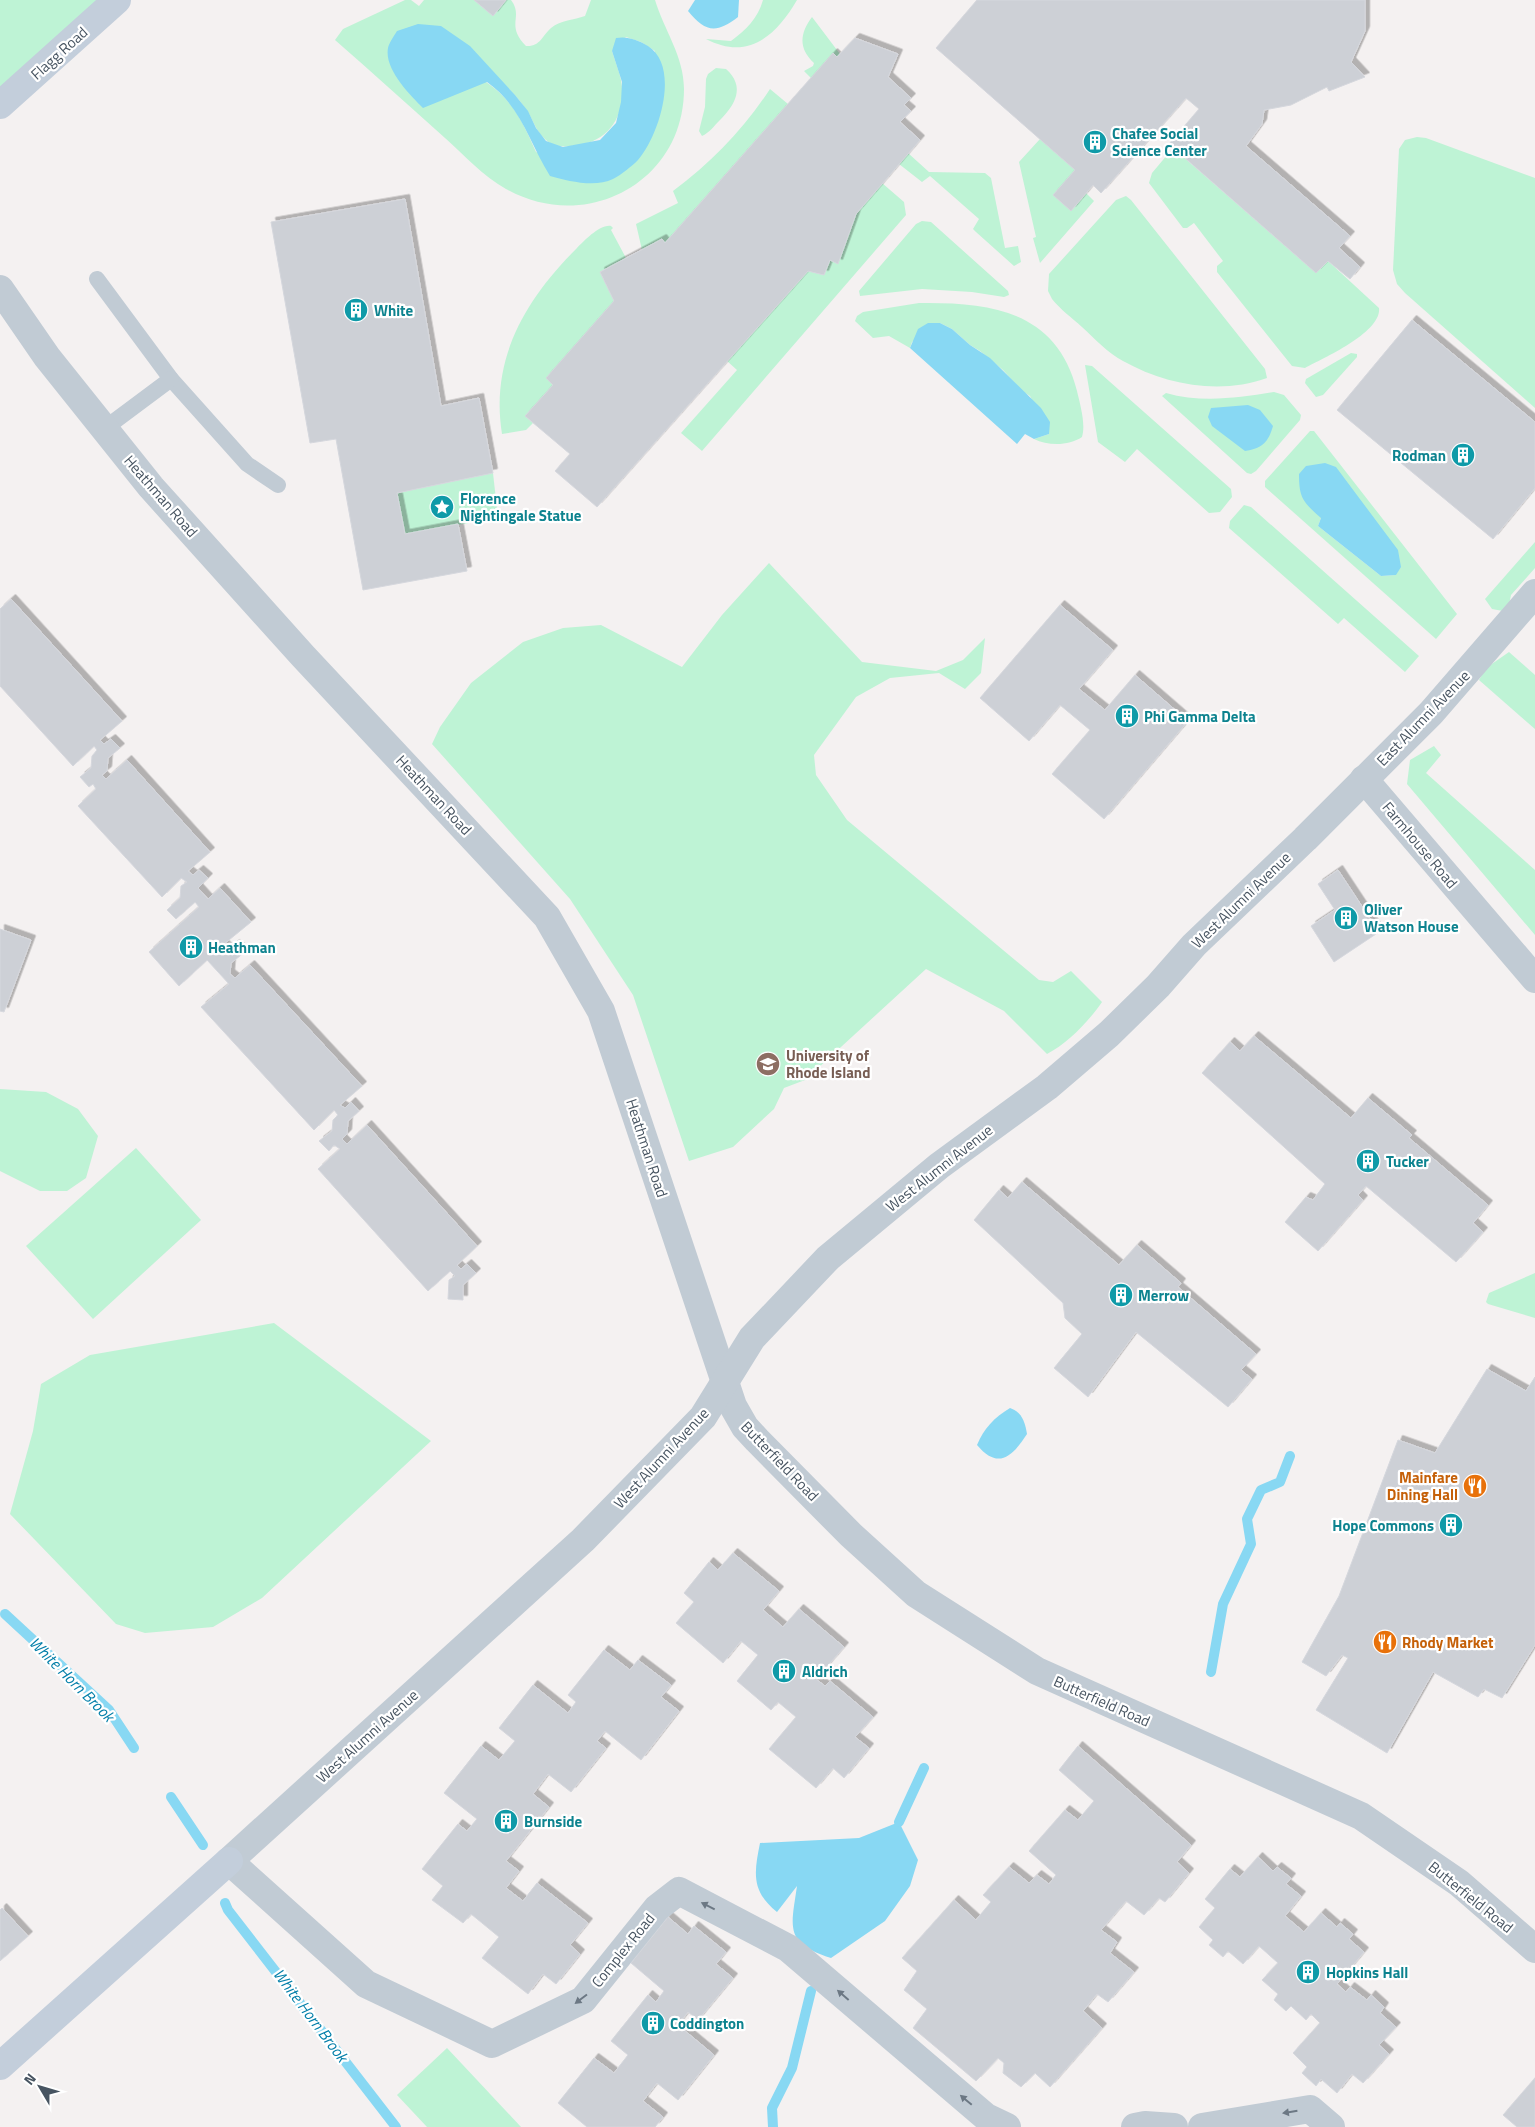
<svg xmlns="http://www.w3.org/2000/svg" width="1535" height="2127" font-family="'Titillium Web',sans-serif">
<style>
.green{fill:#bef3d5;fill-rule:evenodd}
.water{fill:#88d8f3}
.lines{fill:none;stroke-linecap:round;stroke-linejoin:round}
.stream{stroke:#88d8f3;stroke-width:10}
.building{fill:#cdd0d6;stroke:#d5d7dd;filter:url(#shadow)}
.lane{stroke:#c1cbd4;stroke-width:16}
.street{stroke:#c1cbd4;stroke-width:28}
.secondary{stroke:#c3cedb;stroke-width:28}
.oneway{fill:#6c7884}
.labels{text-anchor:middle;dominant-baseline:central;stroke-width:4.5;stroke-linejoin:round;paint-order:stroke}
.street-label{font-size:15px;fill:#475461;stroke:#fff}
.culture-label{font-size:15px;font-weight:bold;fill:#0d838f;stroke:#fff;text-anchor:start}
.education-label{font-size:15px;font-weight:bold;fill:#785e54;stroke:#fff;text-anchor:start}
.food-label{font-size:15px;font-weight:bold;fill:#c56008;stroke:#fff;text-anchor:end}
.water-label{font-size:16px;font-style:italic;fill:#037fa9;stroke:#fff}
</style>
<defs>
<filter id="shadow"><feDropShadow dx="4.5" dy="-4.5" stdDeviation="0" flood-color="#0004"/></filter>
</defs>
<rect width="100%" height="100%" fill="#f4f1f1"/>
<g class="green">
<polygon points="0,0 128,0 0,118"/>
<path d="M 405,0 L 411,0 L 419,6 L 424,0 L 474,0 L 493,16 L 506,0 L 511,0 C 524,17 505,25 526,46 C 540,47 542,36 551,28 C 561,20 574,20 585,16 L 591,0 L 655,0 C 664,30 684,56 684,89 C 684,183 585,234 506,189 C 483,176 464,155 445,138 C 408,105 372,72 335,40 L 343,29 ZM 626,37 L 641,42 L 655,51 L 612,179 L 536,152 C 523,123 514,101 486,82 L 499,79 C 509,89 520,99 527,111 C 534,121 536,132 546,140 C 555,148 567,147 578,145 C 611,141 627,112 621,80 C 619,71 615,61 612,51 Z"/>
<path d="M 763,0 L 797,0 C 776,36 748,61 706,39 L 731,41 C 746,30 758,18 763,0 Z"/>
<path d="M 812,17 L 840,54 L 837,57 L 833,54 L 811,78 L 804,71 L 813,66 L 814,63 C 798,48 800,33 812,17 Z"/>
<path d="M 716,68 L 726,69 C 746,87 735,105 720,120 C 714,126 709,133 702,136 L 699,131 L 705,107 L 706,79 L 708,74 Z"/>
<path d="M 770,89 L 788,104 L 665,243 L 662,240 L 642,250 L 636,224 L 678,203 L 673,191 C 712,162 743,130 770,89 Z"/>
<polygon points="1417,137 1426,138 1535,178 1535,408 1405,293 1397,284 1393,270 1399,149 1405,140"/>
<polygon points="1040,139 1075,170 1054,195 1071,211 1086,193 1094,201 1040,263 1033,238 1036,237 1019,162"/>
<path d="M 1173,148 L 1316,273 L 1328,261 L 1379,308 C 1382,332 1324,358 1305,368 L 1292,366 L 1217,272 L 1217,266 L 1223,261 L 1194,223 L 1187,228 L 1183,228 L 1149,183 L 1152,173 Z"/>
<polygon points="908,153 929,172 985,173 991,178 1005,248 1018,246 1021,262 1014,266 976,232 973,229 979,219 930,176 922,182 899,164"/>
<polygon points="882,183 904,202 906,215 702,451 681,433 737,370 727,361 808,271 824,275 830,260 838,263 856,214"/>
<path d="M 1126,196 L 1131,200 L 1265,369 L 1267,378 C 1220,395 1166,385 1123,361 C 1108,353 1095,339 1082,327 C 1072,318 1060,309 1052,299 L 1048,291 L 1049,274 L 1116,200 Z"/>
<polygon points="922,221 931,222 1008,291 1009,295 1004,297 972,292 922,289 860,296 859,291 916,224"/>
<path d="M 611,226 L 613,228 L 611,230 L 626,258 L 600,272 L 614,301 L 547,378 L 553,385 L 525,416 L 533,423 L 526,430 L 502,434 C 490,359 525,300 577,248 C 584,241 600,224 611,226 Z"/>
<path d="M 919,303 C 991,302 1057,311 1077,391 C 1080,404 1086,424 1082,437 C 1069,446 1048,446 1034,439 L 1049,434 L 1030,396 L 1022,391 L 1003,370 L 980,351 L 970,345 L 952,329 L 940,323 L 912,342 L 910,348 L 889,336 L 873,338 L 855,321 L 857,316 L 863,312 Z"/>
<polygon points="1351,353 1357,354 1357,357 1323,395 1316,397 1305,383 1306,379"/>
<polygon points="1085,365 1092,366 1231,489 1232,497 1220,512 1209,513 1137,449 1125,462 1098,442"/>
<path d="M 1274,392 L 1284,395 L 1301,415 L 1300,420 L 1256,471 L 1251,474 L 1247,473 L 1162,396 L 1166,393 C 1201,403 1238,398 1274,392 Z"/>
<path d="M 1310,431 L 1314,431 L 1457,614 L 1436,639 L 1265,487 L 1265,481 ZM 1321,518 L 1396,575 L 1381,576 L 1318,526 Z"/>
<polygon points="493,473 498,518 405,534 397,493"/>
<polygon points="1244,505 1251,507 1419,656 1405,672 1344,618 1338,624 1229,528 1230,521"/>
<polygon points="1535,542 1535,568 1511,595 1509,605 1503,611 1492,609 1485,599"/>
<path d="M 769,563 L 862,662 L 936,671 L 963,660 L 985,638 L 981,673 L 965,689 L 939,673 L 890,678 L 856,697 L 814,755 L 816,775 L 847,820 L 1039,980 L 1053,982 L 1071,971 L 1102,1002 C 1089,1021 1068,1043 1047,1054 L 1004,1011 L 926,969 L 805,1080 L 784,1088 L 774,1109 L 733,1147 L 689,1161 L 633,995 L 570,899 L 432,744 L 440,727 L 471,683 L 523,642 L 563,628 L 601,625 L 682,667 L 722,615 Z"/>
<polygon points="1509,652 1535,675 1535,729 1479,680 1486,668"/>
<polygon points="1434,746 1441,755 1426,773 1535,870 1535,935 1407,784 1410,760"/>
<polygon points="0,1089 46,1092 78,1109 98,1136 86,1178 67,1191 40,1191 0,1171"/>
<polygon points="136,1148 201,1220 93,1319 26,1246"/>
<polygon points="1535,1273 1535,1318 1488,1304 1486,1302 1489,1293"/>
<polygon points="274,1323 431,1441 262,1598 213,1627 145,1633 116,1624 10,1514 33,1431 41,1384 90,1355"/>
<polygon points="447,2048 521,2127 427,2127 397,2095"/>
</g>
<g class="water">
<path d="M 695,0 L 739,0 L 738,17 C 716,34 705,32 688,11 Z"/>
<path d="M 418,24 L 441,26 L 470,46 L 515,95 L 528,111 L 536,128 L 546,141 L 563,147 L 600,140 L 616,123 L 621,102 L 622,82 L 612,51 L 616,38 C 628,36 638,40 648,46 C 681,67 659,136 638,160 C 632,166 621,175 613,179 C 595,188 568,181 550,176 C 529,142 521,106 487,82 L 423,108 C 410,95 384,69 388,48 C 389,43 394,36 397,31 Z"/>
<polygon points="928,323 940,323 952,329 970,345 990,358 1041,408 1050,422 1049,434 1034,439 1025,434 1017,444 910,348 918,329"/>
<path d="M 1248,405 L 1260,410 L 1273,426 C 1268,443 1262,448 1245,451 L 1212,426 L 1208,417 L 1211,408 Z"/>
<path d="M 1325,463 L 1336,467 L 1398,550 L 1401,567 L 1396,575 L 1381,576 L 1318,526 L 1321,518 C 1303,502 1299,498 1299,474 L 1306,466 Z"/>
<path d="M 1010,1408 C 1022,1412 1025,1422 1027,1434 C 1012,1457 998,1470 977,1445 C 984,1428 994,1418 1010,1408 Z"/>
<path d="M 899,1822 L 918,1860 L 910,1886 L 885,1921 L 831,1958 C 784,1943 791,1928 797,1886 L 777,1912 C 751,1891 754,1873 760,1843 L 859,1838 Z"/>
</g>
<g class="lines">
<g class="stream">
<polyline points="5,1614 109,1710 134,1748"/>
<polyline points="1211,1672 1223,1604 1251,1544 1247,1519 1261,1490 1280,1482 1290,1456"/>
<polyline points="171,1797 203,1845"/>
<polyline points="899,1822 924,1768"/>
<polyline points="225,1903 228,1910 396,2127"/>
<polyline points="773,2127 772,2108 792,2068 811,1991"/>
</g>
</g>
<g class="building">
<polygon points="474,0 506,0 493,16"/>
<polygon points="977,0 1365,0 1365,31 1351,62 1365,77 1329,91 1327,87 1291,105 1264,110 1262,124 1246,146 1350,236 1339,248 1360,267 1350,279 1328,261 1316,273 1169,144 1199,109 1186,98 1101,193 1093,185 1071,211 1053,195 1075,170 936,48"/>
<polygon points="855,38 898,54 888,77 911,98 904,105 911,111 900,122 920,140 856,214 838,264 830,260 824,275 808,271 597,507 555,471 570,454 525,416 553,385 546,378 614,301 600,272 662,239 665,243 833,53 837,57"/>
<polygon points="405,199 441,406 479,398 493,473 397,493 405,534 458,524 467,571 363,590 336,439 310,443 271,222"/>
<polygon points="1412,320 1535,422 1535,488 1493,539 1337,410"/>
<polygon points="11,599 122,721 100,740 104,744 111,739 120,748 108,758 107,771 102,775 106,779 127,760 210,852 188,871 193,875 199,870 208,878 198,888 208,899 220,888 251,922 224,944 229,950 235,944 245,952 231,963 230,974 235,978 250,965 362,1086 340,1105 345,1108 351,1102 359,1111 348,1121 347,1134 342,1139 347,1144 367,1125 477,1246 457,1265 461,1269 467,1264 476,1273 463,1285 463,1300 448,1299 449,1280 455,1276 450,1271 428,1291 318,1169 340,1149 334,1145 329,1151 319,1141 332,1131 333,1120 338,1115 334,1110 314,1130 201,1007 229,984 207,960 179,986 149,952 199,907 195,902 176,919 167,910 180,898 181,886 187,882 181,878 162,897 78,806 96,789 93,784 89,787 80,777 91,768 92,756 97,750 94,746 73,766 0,686 0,609"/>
<polygon points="1060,605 1113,650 1079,689 1105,710 1135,675 1188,721 1104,819 1052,774 1090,730 1060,705 1029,741 980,698"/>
<polygon points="1338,870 1379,932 1334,962 1311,926 1335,910 1318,884"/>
<polygon points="0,929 31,940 4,1012 0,1011"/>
<polygon points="1254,1036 1351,1118 1368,1098 1412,1135 1409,1138 1488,1205 1473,1223 1483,1232 1456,1262 1366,1186 1358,1195 1363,1200 1318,1251 1285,1222 1306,1197 1313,1200 1325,1184 1202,1073 1230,1042 1240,1051"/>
<polygon points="1022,1182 1119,1265 1137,1245 1181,1283 1178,1287 1256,1354 1241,1370 1252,1379 1228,1407 1136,1332 1088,1397 1054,1368 1082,1334 1065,1318 1063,1303 974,1220 999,1190 1008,1198"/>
<polygon points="1487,1369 1526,1391 1535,1377 1535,1645 1502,1698 1484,1689 1478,1697 1433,1672 1387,1753 1316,1710 1348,1658 1342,1655 1326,1676 1302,1662 1339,1596 1398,1440 1435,1453"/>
<polygon points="733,1553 779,1591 763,1610 783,1627 799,1609 844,1647 816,1679 825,1686 830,1681 873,1717 855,1737 869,1748 844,1778 833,1768 816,1788 769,1749 796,1717 778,1702 771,1710 737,1681 758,1655 741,1641 723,1663 676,1623 694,1602 684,1593 709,1562 718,1570"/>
<polygon points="604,1650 630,1670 638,1660 671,1685 661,1697 679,1711 641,1760 605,1731 597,1741 606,1748 571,1792 548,1774 533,1794 549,1807 506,1861 519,1871 506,1888 523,1901 537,1883 588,1923 570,1945 580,1954 556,1984 543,1974 528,1994 482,1958 499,1937 471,1914 463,1923 432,1900 443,1886 422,1869 458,1824 467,1831 477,1819 444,1793 481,1746 499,1760 515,1741 499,1728 533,1685 568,1713 576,1702 568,1695"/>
<polygon points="1078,1746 1191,1845 1177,1862 1189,1873 1165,1902 1159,1898 1144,1915 1126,1901 1101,1930 1117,1942 1110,1953 1134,1972 1108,2002 1097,1994 1083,2011 1102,2028 1050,2087 1035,2073 1021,2087 1003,2073 1004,2063 998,2058 976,2081 913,2028 927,2009 904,1990 917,1971 902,1958 954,1900 976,1920 991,1902 983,1895 1009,1867 1029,1883 1037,1875 1049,1884 1056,1875 1029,1851 1065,1810 1078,1820 1094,1801 1059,1770"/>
<polygon points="1258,1857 1273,1871 1277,1867 1291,1878 1286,1884 1301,1896 1285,1916 1304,1932 1321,1913 1337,1927 1340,1923 1353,1934 1349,1939 1364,1952 1337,1984 1346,1992 1350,1987 1367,2000 1371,1995 1384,2007 1380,2013 1396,2027 1379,2045 1389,2054 1363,2083 1352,2074 1337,2093 1321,2079 1316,2086 1302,2073 1307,2067 1293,2053 1320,2023 1311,2014 1306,2020 1291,2006 1286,2011 1274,2000 1278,1994 1262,1980 1278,1963 1259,1946 1243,1964 1228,1951 1223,1957 1209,1945 1213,1940 1199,1927 1215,1908 1205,1899 1230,1869 1240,1877"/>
<polygon points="2,1908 28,1936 0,1961 0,1910"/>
<polygon points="668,1917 688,1934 694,1926 726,1952 716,1964 733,1978 698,2020 688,2012 678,2025 714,2055 678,2100 657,2083 643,2101 663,2117 655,2127 587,2127 558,2103 594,2058 614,2073 628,2055 611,2041 648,1995 656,2002 664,1991 631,1963"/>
<polygon points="1535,2078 1535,2127 1517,2127 1503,2115"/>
</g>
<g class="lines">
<g class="lane">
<polyline points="97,279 171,379 247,464 278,485"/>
<polyline points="104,429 171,379"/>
</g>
<g class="street">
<polyline points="0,289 47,357 151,487 303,656 547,917 601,1011 733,1406 745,1427 757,1440 851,1535 916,1594 1037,1671 1361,1816 1459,1883 1535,1949"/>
<polyline points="1364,779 1535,979"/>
<polyline points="1007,2127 986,2117 788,1948 679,1891 657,1908 583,2000 492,2044 366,1984 229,1861 583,1540 703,1417 752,1338 828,1258 939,1166 1047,1087 1109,1034 1158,986 1194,945 1305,839 1431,713 1535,593"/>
<polyline points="1135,2127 1145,2125 1174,2127"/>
<polyline points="1202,2127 1310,2109 1331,2127"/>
</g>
<g class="secondary">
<polyline points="0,105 117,0"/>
<polyline points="0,2066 229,1861"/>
</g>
</g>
<defs><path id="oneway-solid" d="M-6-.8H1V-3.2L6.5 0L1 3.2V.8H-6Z" transform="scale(1.25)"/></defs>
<g class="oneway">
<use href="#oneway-solid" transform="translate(708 1906) rotate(-153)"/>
<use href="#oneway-solid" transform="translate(843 1995) rotate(-139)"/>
<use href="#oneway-solid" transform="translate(581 1999) rotate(143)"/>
<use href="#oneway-solid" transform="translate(966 2100) rotate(-140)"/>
<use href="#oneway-solid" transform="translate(1290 2112) rotate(171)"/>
</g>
<defs>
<g id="building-disc" transform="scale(1.25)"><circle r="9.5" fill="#0f9aa8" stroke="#fff"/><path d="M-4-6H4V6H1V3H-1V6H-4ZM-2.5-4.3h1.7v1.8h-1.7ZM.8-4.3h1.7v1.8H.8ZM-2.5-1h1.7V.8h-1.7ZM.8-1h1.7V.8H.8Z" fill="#fff"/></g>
<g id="sight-disc" transform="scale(1.25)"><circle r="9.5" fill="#0f9aa8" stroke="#fff"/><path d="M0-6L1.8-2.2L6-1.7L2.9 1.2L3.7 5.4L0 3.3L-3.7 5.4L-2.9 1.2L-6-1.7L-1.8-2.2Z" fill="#fff"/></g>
<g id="university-disc" transform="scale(1.25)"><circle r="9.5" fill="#8d6e63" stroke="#fff"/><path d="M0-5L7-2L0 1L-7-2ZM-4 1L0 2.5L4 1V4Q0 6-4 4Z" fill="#fff"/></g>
<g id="restaurant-disc" transform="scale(1.25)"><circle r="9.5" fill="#e8710a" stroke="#fff"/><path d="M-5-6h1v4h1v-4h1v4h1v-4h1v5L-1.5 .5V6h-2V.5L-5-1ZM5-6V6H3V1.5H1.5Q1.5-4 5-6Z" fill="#fff"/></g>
</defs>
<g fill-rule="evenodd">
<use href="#building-disc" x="1095" y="142"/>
<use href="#building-disc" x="356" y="310"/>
<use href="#building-disc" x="1463" y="455"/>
<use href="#sight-disc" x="442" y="507"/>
<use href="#building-disc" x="1127" y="716"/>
<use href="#building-disc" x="1346" y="918"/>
<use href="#building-disc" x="191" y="947"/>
<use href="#university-disc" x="768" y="1064"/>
<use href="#building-disc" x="1368" y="1161"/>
<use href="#building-disc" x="1121" y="1295"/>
<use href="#restaurant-disc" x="1475" y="1486"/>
<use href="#building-disc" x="1451" y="1525"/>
<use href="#restaurant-disc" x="1385" y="1642"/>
<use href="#building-disc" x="784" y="1671"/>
<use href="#building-disc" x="506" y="1821"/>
<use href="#building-disc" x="1308" y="1972"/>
<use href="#building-disc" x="653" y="2023"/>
</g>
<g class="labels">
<g class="street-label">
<text transform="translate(59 53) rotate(-42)">Flagg Road</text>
<text transform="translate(161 496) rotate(49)">Heathman Road</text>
<text transform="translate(1423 718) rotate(-46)">East Alumni Avenue</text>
<text transform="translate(434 795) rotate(47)">Heathman Road</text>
<text transform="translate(1420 845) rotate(50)">Farmhouse Road</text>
<text transform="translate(1241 900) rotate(-44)">West Alumni Avenue</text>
<text transform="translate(647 1148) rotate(72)">Heathman Road</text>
<text transform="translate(939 1168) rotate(-38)">West Alumni Avenue</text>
<text transform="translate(661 1458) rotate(-47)">West Alumni Avenue</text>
<text transform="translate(780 1461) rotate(46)">Butterfield Road</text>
<text transform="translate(1102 1701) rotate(24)">Butterfield Road</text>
<text transform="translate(367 1736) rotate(-42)">West Alumni Avenue</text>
<text transform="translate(1471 1897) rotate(39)">Butterfield Road</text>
<text transform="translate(623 1950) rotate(-51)">Complex Road</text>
</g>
<g class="culture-label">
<text x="1112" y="133">Chafee Social<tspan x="1112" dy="17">Science Center</tspan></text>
<text x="374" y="310">White</text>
<text x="1446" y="455" text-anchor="end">Rodman</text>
<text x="460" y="498">Florence<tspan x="460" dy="17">Nightingale Statue</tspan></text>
<text x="1144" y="716">Phi Gamma Delta</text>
<text x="1364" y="909">Oliver<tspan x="1364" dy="17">Watson House</tspan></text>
<text x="208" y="947">Heathman</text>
<text x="1386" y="1161">Tucker</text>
<text x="1138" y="1295">Merrow</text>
<text x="1434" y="1525" text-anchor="end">Hope Commons</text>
<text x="802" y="1671">Aldrich</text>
<text x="524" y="1821">Burnside</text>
<text x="1326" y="1972">Hopkins Hall</text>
<text x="670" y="2023">Coddington</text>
</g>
<g class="education-label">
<text x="786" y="1055">University of<tspan x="786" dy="17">Rhode Island</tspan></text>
</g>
<g class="food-label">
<text x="1458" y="1477">Mainfare<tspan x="1458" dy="17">Dining Hall</tspan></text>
<text x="1402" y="1642" text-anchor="start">Rhody Market</text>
</g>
<g class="water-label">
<text transform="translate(72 1679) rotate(45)">White Horn Brook</text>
<text transform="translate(311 2015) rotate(53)">White Horn Brook</text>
</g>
</g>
<g transform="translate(40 2087) rotate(308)" stroke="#ffffff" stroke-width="4" paint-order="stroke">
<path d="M0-4L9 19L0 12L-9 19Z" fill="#475461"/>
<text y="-8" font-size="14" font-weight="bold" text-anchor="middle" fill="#475461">N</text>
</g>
</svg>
